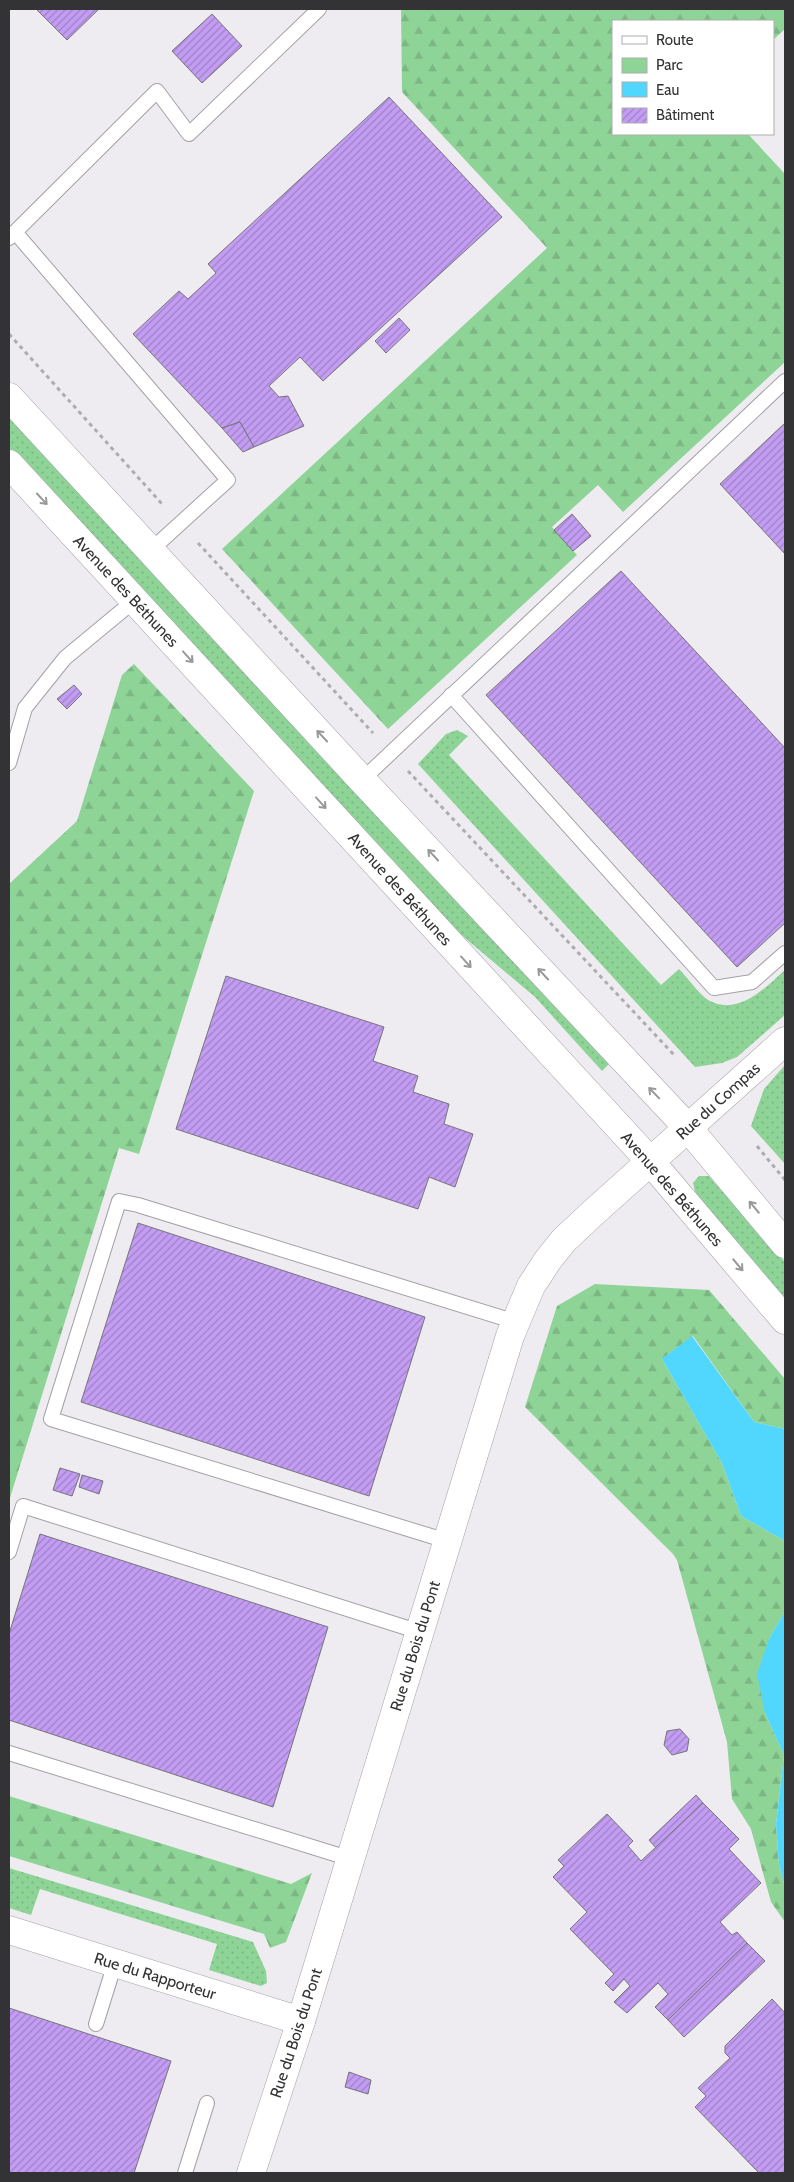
<svg xmlns="http://www.w3.org/2000/svg" width="794" height="2182" font-family="Cabin,sans-serif">
<style>
.green{fill:url(#green-dots)}
.forest{fill:url(#forest-firs)}
.water{fill:#51d7fe}
.building{fill:url(#building-hatch);stroke:#767479}
.lines{fill:none;stroke-linecap:round;stroke-linejoin:round}
.service-casing{stroke:#a3a1a6;stroke-width:16}
.minor-casing{stroke:#a3a1a6;stroke-width:29}
.path{stroke:#aeacb0;stroke-width:3;stroke-dasharray:4 4;stroke-linecap:butt}
.service{stroke:#fff;stroke-width:14}
.minor{stroke:#fff;stroke-width:28}
.oneway{stroke:#99989a}
.labels{text-anchor:middle;dominant-baseline:central;stroke-width:4;stroke-linejoin:round;paint-order:stroke}
.street-label{font-size:16px;fill:#333234;stroke:#fff}
</style>
<defs>
<pattern id="green-dots" width="8" height="8" patternUnits="userSpaceOnUse" patternTransform="scale(1.25)"><rect width="8" height="8" fill="#8ed497"/><path d="M2 2h.1M6 6h.1" fill="none" stroke="#7bb683" stroke-width="1.8" stroke-linecap="round"/></pattern>
<pattern id="forest-firs" width="22" height="20" patternUnits="userSpaceOnUse" patternTransform="scale(1.25)"><rect width="22" height="20" fill="#8ed497"/><path d="M5 1l3.5 6h-7zM16 11l3.5 6h-7z" fill="#7bb683"/></pattern>
<pattern id="building-hatch" width="6" height="6" patternUnits="userSpaceOnUse" patternTransform="scale(1.25)"><rect width="6" height="6" fill="#c39df3"/><path d="M-1 1l2-2M0 6l6-6M5 7l2-2" fill="none" stroke="#9f81c6"/></pattern>
</defs>
<rect width="100%" height="100%" fill="#eeecf1"/>
<g class="green">
<polygon points="9,414 609,1064 602,1071 535,997 445,921 9,448"/>
<path d="M 457,730 L 468,736 L 449,755 L 661,985 L 679,969 C 687,977 699,994 708,1000 C 738,1017 765,988 785,970 L 785,1015 L 737,1057 L 722,1063 L 695,1067 L 418,764 L 446,734 Z"/>
<polygon points="785,1065 785,1164 751,1126 764,1089"/>
<polygon points="699,1176 709,1176 713,1181 785,1262 785,1298 696,1196 693,1183"/>
<polygon points="9,1868 253,1942 266,1971 267,1983 261,1986 209,1970 217,1944 40,1889 31,1915 9,1908"/>
</g>
<g class="forest">
<polygon points="401,9 785,9 785,29 773,40 773,21 613,21 613,134 748,134 785,174 785,362 623,512 598,485 552,527 577,555 388,729 222,549 547,248 402,92"/>
<polygon points="134,664 254,791 139,1154 119,1148 9,1501 9,884 77,821 122,675"/>
<polygon points="595,1284 709,1290 785,1379 785,1429 754,1422 693,1336 662,1359 722,1463 741,1516 785,1541 785,1611 769,1639 765,1713 784,1755 776,1824 779,1864 785,1888 785,1922 771,1902 751,1829 732,1799 727,1742 677,1560 673,1554 525,1407 557,1306"/>
<polygon points="9,1796 291,1884 312,1873 286,1942 270,1948 264,1934 9,1856"/>
</g>
<g class="water">
<polygon points="692,1336 754,1422 785,1429 785,1541 741,1516 722,1463 662,1359"/>
<polygon points="785,1611 785,1888 779,1864 776,1824 784,1755 765,1713 757,1674 769,1639"/>
</g>
<g class="building">
<polygon points="36,9 99,9 67,40"/>
<polygon points="212,14 242,46 202,83 172,51"/>
<polygon points="389,97 502,217 323,381 300,357 269,386 279,397 288,396 304,426 254,447 240,422 222,428 133,334 179,291 188,299 216,273 208,264"/>
<polygon points="399,318 410,330 386,353 375,341"/>
<polygon points="240,422 254,447 243,452 222,428"/>
<polygon points="785,423 785,554 720,484"/>
<polygon points="572,514 591,536 573,551 554,530"/>
<polygon points="621,571 785,748 785,923 737,967 486,695"/>
<polygon points="74,685 82,694 67,709 57,699"/>
<polygon points="226,976 384,1027 373,1061 418,1076 413,1092 449,1104 444,1124 473,1134 455,1187 429,1177 418,1209 176,1129"/>
<polygon points="138,1223 425,1317 369,1496 81,1402"/>
<polygon points="60,1468 80,1474 72,1496 53,1490"/>
<polygon points="82,1475 103,1481 99,1494 79,1487"/>
<polygon points="40,1534 328,1627 273,1807 9,1720 9,1634"/>
<polygon points="680,1729 689,1739 687,1751 672,1755 664,1745 667,1731"/>
<polygon points="696,1795 703,1803 656,1848 649,1840"/>
<polygon points="703,1803 739,1839 729,1849 761,1883 720,1922 732,1935 737,1932 747,1943 668,2020 655,2007 668,1994 658,1983 627,2013 614,2002 630,1986 624,1979 613,1991 605,1983 614,1974 570,1929 587,1912 553,1877 564,1866 558,1860 607,1814 633,1841 628,1846 641,1861"/>
<polygon points="747,1943 765,1961 684,2037 668,2020"/>
<polygon points="772,1999 785,2013 785,2173 759,2173 695,2107 706,2096 698,2088 730,2058 725,2053 725,2046"/>
<polygon points="9,2008 171,2061 134,2173 9,2173"/>
<polygon points="349,2072 371,2080 368,2094 345,2087"/>
</g>
<g class="lines">
<g class="service-casing">
<g id="service">
<polyline points="15,232 228,480 151,550"/>
<polyline points="9,238 157,91 189,134 319,9"/>
<polyline points="451,695 714,988 752,982 785,953"/>
<polyline points="9,763 25,708 65,658 135,600"/>
<polyline points="362,780 785,381"/>
<polyline points="447,1541 51,1419 119,1201 138,1205 516,1322"/>
<polyline points="9,1552 23,1506 420,1632"/>
<polyline points="9,1753 351,1859"/>
<polyline points="96,2024 115,1963"/>
<polyline points="185,2173 207,2103"/>
</g>
</g>
<g class="minor-casing">
<g id="minor">
<polyline points="9,397 362,780 688,1128 785,1244"/>
<polyline points="9,464 650,1161 785,1320"/>
<polyline points="9,1930 301,2021"/>
<polyline points="251,2173 301,2021 510,1336 531,1286 548,1260 564,1240 594,1212 785,1041"/>
</g>
</g>
<g class="path">
<polyline points="9,334 163,505"/>
<polyline points="198,543 373,733"/>
<polyline points="408,771 676,1057"/>
<polyline points="757,1146 785,1180"/>
</g>
<use href="#service" class="service"/>
<use href="#minor" class="minor"/>
</g>
<defs><path id="oneway-shaft" d="M-6 0H5M1.5-3L5.5 0L1.5 3" fill="none" stroke-width="1.6" stroke-linecap="round" stroke-linejoin="round" transform="scale(1.25)"/></defs>
<g class="oneway">
<use href="#oneway-shaft" transform="translate(42 499) rotate(47)"/>
<use href="#oneway-shaft" transform="translate(188 657) rotate(48)"/>
<use href="#oneway-shaft" transform="translate(322 736) rotate(-133)"/>
<use href="#oneway-shaft" transform="translate(321 803) rotate(48)"/>
<use href="#oneway-shaft" transform="translate(433 855) rotate(-133)"/>
<use href="#oneway-shaft" transform="translate(466 962) rotate(48)"/>
<use href="#oneway-shaft" transform="translate(543 974) rotate(-133)"/>
<use href="#oneway-shaft" transform="translate(654 1093) rotate(-134)"/>
<use href="#oneway-shaft" transform="translate(754 1207) rotate(-130)"/>
<use href="#oneway-shaft" transform="translate(738 1265) rotate(50)"/>
</g>
<g class="labels">
<g class="street-label">
<text transform="translate(126 591) rotate(47)">Avenue des Béthunes</text>
<text transform="translate(400 889) rotate(48)">Avenue des Béthunes</text>
<text transform="translate(718 1101) rotate(-42)">Rue du Compas</text>
<text transform="translate(672 1189) rotate(49)">Avenue des Béthunes</text>
<text transform="translate(415 1646) rotate(-73)">Rue du Bois du Pont</text>
<text transform="translate(155 1976) rotate(17)">Rue du Rapporteur</text>
<text transform="translate(296 2033) rotate(-72)">Rue du Bois du Pont</text>
</g>
</g>
<rect width="794" height="2182" fill="none" stroke="#333234" stroke-width="20"/>
<rect x="612" y="20" width="162" height="115" fill="#ffffff" stroke="#adadae"/>
<rect x="622" y="36" width="25" height="8" fill="#ffffff" stroke="#adadae"/>
<text x="656" y="45" font-size="15" fill="#333234">Route</text>
<rect x="622" y="58" width="25" height="15" fill="#8ed497" stroke="#adadae"/>
<text x="656" y="70" font-size="15" fill="#333234">Parc</text>
<rect x="622" y="82" width="25" height="15" fill="#51d7fe" stroke="#adadae"/>
<text x="656" y="95" font-size="15" fill="#333234">Eau</text>
<rect x="622" y="108" width="25" height="15" fill="url(#building-hatch)" stroke="#adadae"/>
<text x="656" y="120" font-size="15" fill="#333234">Bâtiment</text>
</svg>
